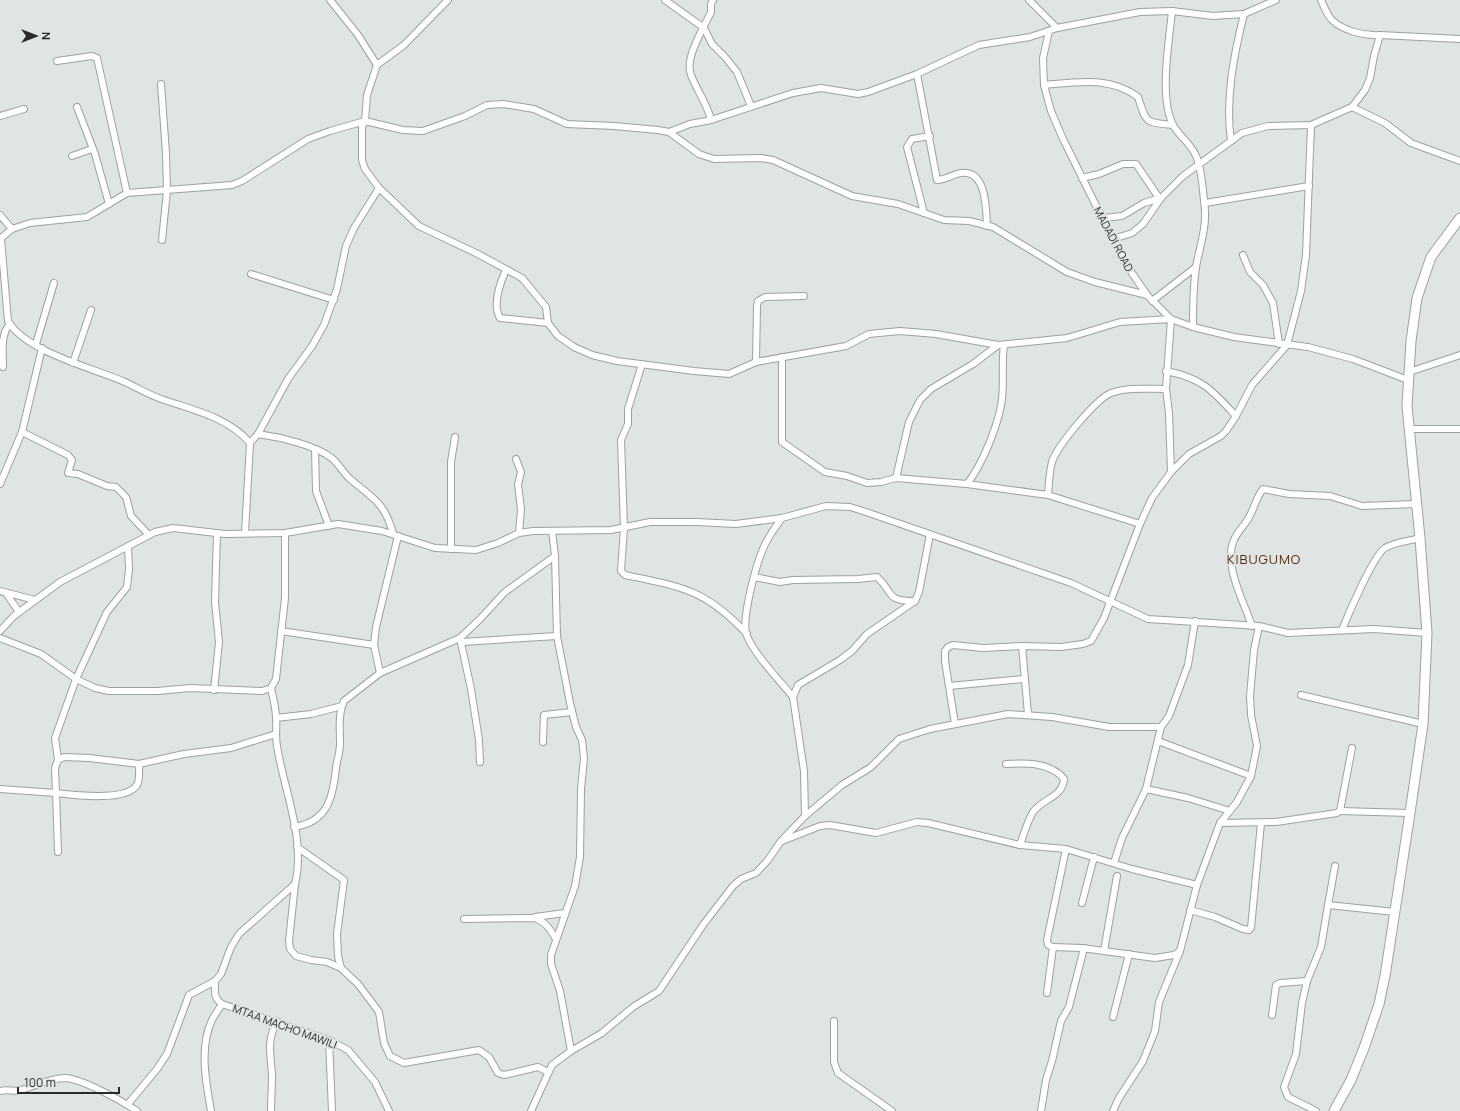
<svg xmlns="http://www.w3.org/2000/svg" width="1460" height="1111" font-family="Manrope,sans-serif">
<style>
.lines{fill:none;stroke-linecap:round;stroke-linejoin:round}
.street-casing{stroke:#9ba2a1;stroke-width:8}
.secondary-casing{stroke:#9ba2a1;stroke-width:11}
.street{stroke:#fff;stroke-width:6}
.secondary{stroke:#fff;stroke-width:9}
.labels{text-anchor:middle;dominant-baseline:central;stroke-width:4;stroke-linejoin:round;paint-order:stroke}
.street-label{font-size:11px;fill:#292c2b;stroke:#dee5e4}
.quarter-label{font-size:13px;letter-spacing:1px;fill:#582c06;stroke:#dee5e4}
</style>
<rect width="100%" height="100%" fill="#dee5e4"/>
<g class="lines">
<g class="street-casing">
<g id="street">
<polyline points="330,0 358,35 377,65"/>
<polyline points="448,0 404,45 377,65 367,95 365,121 362,127 362,160 365,169 379,188 419,226 478,254 522,278 546,307 548,323 558,336 574,347 592,355 617,361 694,371 729,374 756,362 846,346 869,334 900,331 936,334 998,345 1067,338 1120,322 1171,319 1166,389 1169,413 1171,472"/>
<polyline points="665,0 704,28 712,44 725,57 737,72 751,106"/>
<polyline points="1029,0 1057,28"/>
<path d="M 1321,0 C 1324,6 1327,15 1332,20 C 1343,31 1365,36 1380,35 L 1460,39"/>
<path d="M 1172,11 C 1169,42 1159,97 1173,125 C 1179,136 1190,143 1195,154 C 1201,164 1203,189 1204,201 C 1208,225 1200,245 1196,267 C 1193,287 1193,307 1193,327"/>
<polyline points="1049,31 1043,58 1044,85 1051,111 1063,139 1123,260 1147,295 1171,319 1193,327 1234,337 1308,347 1353,359 1408,380"/>
<polyline points="57,61 92,56 97,58 127,193"/>
<path d="M 917,74 L 937,180 C 946,180 953,174 961,173 C 987,170 986,209 987,226"/>
<polyline points="161,84 166,153 167,191 162,240"/>
<path d="M 1044,85 C 1077,82 1109,76 1138,97 C 1147,124 1144,122 1173,125"/>
<polyline points="77,107 95,154 109,204"/>
<polyline points="1352,107 1385,123 1411,143 1460,161"/>
<polyline points="0,116 24,109"/>
<path d="M 711,120 C 707,103 697,91 691,75 C 684,58 704,28 711,12 L 711,4 L 713,0"/>
<polyline points="669,132 690,124 711,120 793,93 821,88 858,94 868,92 917,74 979,45 1030,37 1057,28 1140,12 1172,11 1213,16 1244,14 1276,0"/>
<path d="M 1231,141 C 1225,99 1234,54 1244,14"/>
<polyline points="72,156 92,149"/>
<polyline points="1082,178 1099,174 1123,164 1136,164 1159,198"/>
<polyline points="1205,203 1309,186"/>
<polyline points="924,213 907,147 912,139 930,136"/>
<polyline points="0,215 12,229"/>
<polyline points="1103,218 1122,216 1144,203 1161,198"/>
<polyline points="0,239 12,229 30,223 87,217 127,193 232,185 242,181 308,139 330,131 365,121 403,130 423,131 465,116 487,105 503,104 534,109 567,124 614,126 658,130 669,132 699,154 714,159 761,158 773,160 852,196 898,204 944,220 969,221 993,227 1067,272 1095,282 1147,295"/>
<path d="M 1,239 L 8,321 C 26,352 93,368 125,382 C 138,388 151,396 164,400 C 194,410 229,418 250,443 L 245,533"/>
<polyline points="1113,239 1132,233 1143,224 1161,198 1183,176 1242,133 1268,126 1311,125 1352,107 1365,90 1370,78 1374,56 1380,35"/>
<polyline points="1243,255 1250,272 1263,285 1273,303 1279,344"/>
<path d="M 506,270 C 500,283 492,304 500,318 L 548,323"/>
<polyline points="251,274 334,300"/>
<polyline points="1152,301 1196,267"/>
<polyline points="36,344 54,283"/>
<path d="M 782,357 L 782,442 L 825,472 L 847,476 L 867,483 L 881,482 L 896,478 L 967,484 C 982,465 996,430 1001,406 C 1005,385 1001,365 1004,345"/>
<polyline points="756,362 757,306 758,301 765,297 804,296"/>
<polyline points="73,363 91,310"/>
<path d="M 642,364 L 628,409 L 628,424 L 621,440 L 624,528 L 621,571 L 625,575 C 682,587 705,589 747,634"/>
<path d="M 3,367 C 3,354 0,334 10,324"/>
<path d="M 1166,371 C 1202,378 1212,390 1236,416"/>
<polyline points="1409,372 1460,355"/>
<polyline points="1409,429 1460,429"/>
<polyline points="22,432 68,455 72,460 68,473 78,474 107,486 116,487 126,497 131,516 149,535"/>
<polyline points="258,434 288,379 312,346 324,325 337,289 346,246 354,228 379,188"/>
<path d="M 250,443 L 258,434 C 279,437 316,445 333,459 C 339,465 343,472 349,478 C 372,498 385,502 393,534"/>
<polyline points="315,449 316,491 329,526"/>
<polyline points="516,459 521,472 518,485 521,509 519,533"/>
<polyline points="896,478 909,422 920,400 931,389 973,364 998,345"/>
<polyline points="0,484 22,432 42,348"/>
<polyline points="967,484 1048,495 1140,524"/>
<path d="M 1048,495 C 1049,484 1049,473 1052,462 C 1057,446 1096,399 1111,393 C 1127,387 1148,389 1166,389"/>
<path d="M 782,518 C 775,528 767,538 763,549 C 756,565 742,617 746,633 C 751,651 781,682 793,697"/>
<polyline points="552,531 555,556 557,636 570,703 576,727 582,740 584,758 581,789 580,857 575,886 551,955 551,964 560,991 571,1051"/>
<polyline points="451,549 451,462 455,437"/>
<path d="M 754,577 L 780,582 L 793,580 L 858,579 L 877,577 C 895,593 884,601 915,601"/>
<polyline points="0,591 35,600"/>
<polyline points="6,593 19,612"/>
<path d="M 1252,626 C 1244,602 1223,565 1234,540 C 1237,532 1244,526 1248,519 C 1254,510 1256,497 1263,489 L 1289,494 L 1330,496 L 1362,506 L 1416,504"/>
<path d="M 1342,630 C 1348,615 1373,556 1385,548 C 1394,542 1410,541 1420,538"/>
<polyline points="0,631 14,616 60,582 155,532 173,528 225,534 285,533 338,524 382,531 435,548 476,550 498,543 519,533 533,531 611,530 650,522 697,522 736,524 782,518 826,506 850,507 866,512 1071,583 1148,619 1259,626 1288,633 1374,629 1427,633"/>
<polyline points="281,631 374,645"/>
<polyline points="0,638 41,654 76,679 95,688 109,691 158,691 190,688 262,691 271,688 276,679 285,598 285,533"/>
<polyline points="460,638 471,689 479,740 480,762"/>
<polyline points="462,642 557,636"/>
<polyline points="380,673 374,645 376,627 398,536"/>
<polyline points="949,686 1024,679"/>
<polyline points="214,690 219,642 215,602 217,533"/>
<polyline points="1301,695 1423,724"/>
<polyline points="1028,714 1022,646 1061,647 1083,644 1091,641 1104,618 1140,524 1152,498 1171,472 1189,454 1221,436 1226,431 1236,416 1252,385 1287,345 1301,291 1306,255 1311,125"/>
<polyline points="276,718 311,714 342,706"/>
<polyline points="955,724 945,661 945,651 948,647 953,645 983,648 1022,646"/>
<polyline points="1158,741 1251,776"/>
<polyline points="543,742 544,715 572,712"/>
<polyline points="58,760 55,738 76,679 107,612 127,587 129,569 128,546"/>
<path d="M 1006,764 C 1025,763 1051,762 1064,779 C 1063,797 1042,799 1033,812 C 1027,822 1024,834 1020,845"/>
<polyline points="0,789 56,793 55,768 58,760 64,757 89,758 139,764 184,754 231,748 276,734"/>
<polyline points="1146,789 1188,798 1230,811"/>
<polyline points="1340,811 1410,813"/>
<polyline points="805,816 804,771 793,697 798,685 840,660 852,651 867,634 915,601 919,592 930,534"/>
<polyline points="1220,823 1276,822 1337,813 1340,811 1352,748"/>
<path d="M 294,827 C 328,822 333,797 336,768 C 337,760 340,752 340,744 C 340,730 338,714 344,701 L 380,673 L 460,638 L 480,619 L 505,592 L 555,556"/>
<polyline points="782,841 820,826 830,825 876,833 917,822 928,823 1020,845 1066,849 1132,869 1197,885"/>
<polyline points="297,847 344,880 337,934 338,956 341,968"/>
<path d="M 58,852 L 56,793 C 73,795 126,802 137,785 C 140,780 139,771 139,764"/>
<polyline points="1114,863 1122,838 1146,789 1161,727"/>
<polyline points="295,884 289,941 290,949 296,956 311,960 327,962 341,968 358,984 379,1012 384,1043 390,1056 404,1063 479,1050 489,1057 498,1073 504,1075 538,1067 548,1072"/>
<polyline points="1082,903 1094,857"/>
<polyline points="1328,905 1335,866"/>
<polyline points="1190,910 1215,917 1243,929 1249,930 1251,928 1261,823"/>
<polyline points="535,917 565,913"/>
<path d="M 464,919 L 534,918 C 545,921 550,929 556,939"/>
<polyline points="1053,947 1048,945 1047,940 1066,849"/>
<polyline points="1104,951 1117,876"/>
<path d="M 215,981 C 215,991 213,998 222,1004 L 329,1040 L 348,1050 L 375,1082 L 389,1111"/>
<polyline points="1047,993 1053,947 1082,948 1155,958 1174,955 1180,951"/>
<polyline points="1272,1015 1276,985 1280,983 1307,981"/>
<polyline points="1113,1017 1129,954"/>
<polyline points="834,1021 834,1062 838,1073 892,1111"/>
<polyline points="329,1040 332,1111"/>
<path d="M 0,1091 C 7,1089 14,1092 21,1090 C 35,1086 50,1078 65,1078 C 83,1079 122,1101 137,1111"/>
<path d="M 128,1104 L 157,1069 L 167,1054 L 189,995 L 215,981 L 221,974 L 231,947 L 239,934 L 295,884 C 306,838 284,791 277,746 C 275,736 277,727 276,718 C 276,708 273,698 271,688"/>
<path d="M 211,1111 C 206,1083 199,1047 212,1020 C 215,1014 219,1009 222,1004"/>
<path d="M 271,1111 C 271,1099 272,1088 272,1076 C 271,1054 266,1042 277,1021"/>
<polyline points="531,1111 552,1065 571,1051 602,1033 633,1007 659,991 703,925 733,886 741,879 756,873 768,860 781,841 805,816 842,785 871,767 899,739 930,729 1008,714 1052,717 1109,727 1161,727 1169,716 1188,665 1195,621"/>
<polyline points="1041,1111 1046,1080 1052,1061 1061,1021 1069,1007 1084,948"/>
<polyline points="1113,1111 1119,1098 1143,1061 1155,1031 1159,1002 1180,951 1197,885 1220,823 1237,802 1251,776 1257,746 1251,715 1250,696 1254,650 1259,626"/>
<polyline points="1316,1111 1288,1097 1284,1087 1296,1054 1302,1003 1307,981 1321,947 1328,905 1395,912"/>
</g>
</g>
<g class="secondary-casing">
<polyline id="secondary" points="1334,1111 1351,1080 1364,1048 1379,1004 1385,976 1410,813 1423,724 1427,633 1420,538 1407,406 1411,341 1417,298 1431,257 1460,218"/>
</g>
<use href="#street" class="street"/>
<use href="#secondary" class="secondary"/>
</g>
<g class="labels">
<g class="street-label">
<text transform="translate(1114 239) rotate(62)">MADADI ROAD</text>
<text transform="translate(285 1026) rotate(20)">MTAA MACHO MAWILI</text>
</g>
<g class="quarter-label">
<text x="1264" y="559">KIBUGUMO</text>
</g>
</g>
<g transform="translate(36 36) rotate(90)" stroke="#dee5e4" stroke-width="3" paint-order="stroke">
<path d="M0-3L7 15L0 10L-7 15Z" fill="#292c2b"/>
<text y="-6" font-size="11" font-weight="bold" text-anchor="middle" fill="#292c2b">N</text>
</g>
<path d="M18 1087v6h101v-6" fill="none" stroke="#292c2b" stroke-width="2"/>
<text x="24" y="1087" font-size="12" fill="#292c2b" stroke="#dee5e4" stroke-width="3" paint-order="stroke">100 m</text>
</svg>
